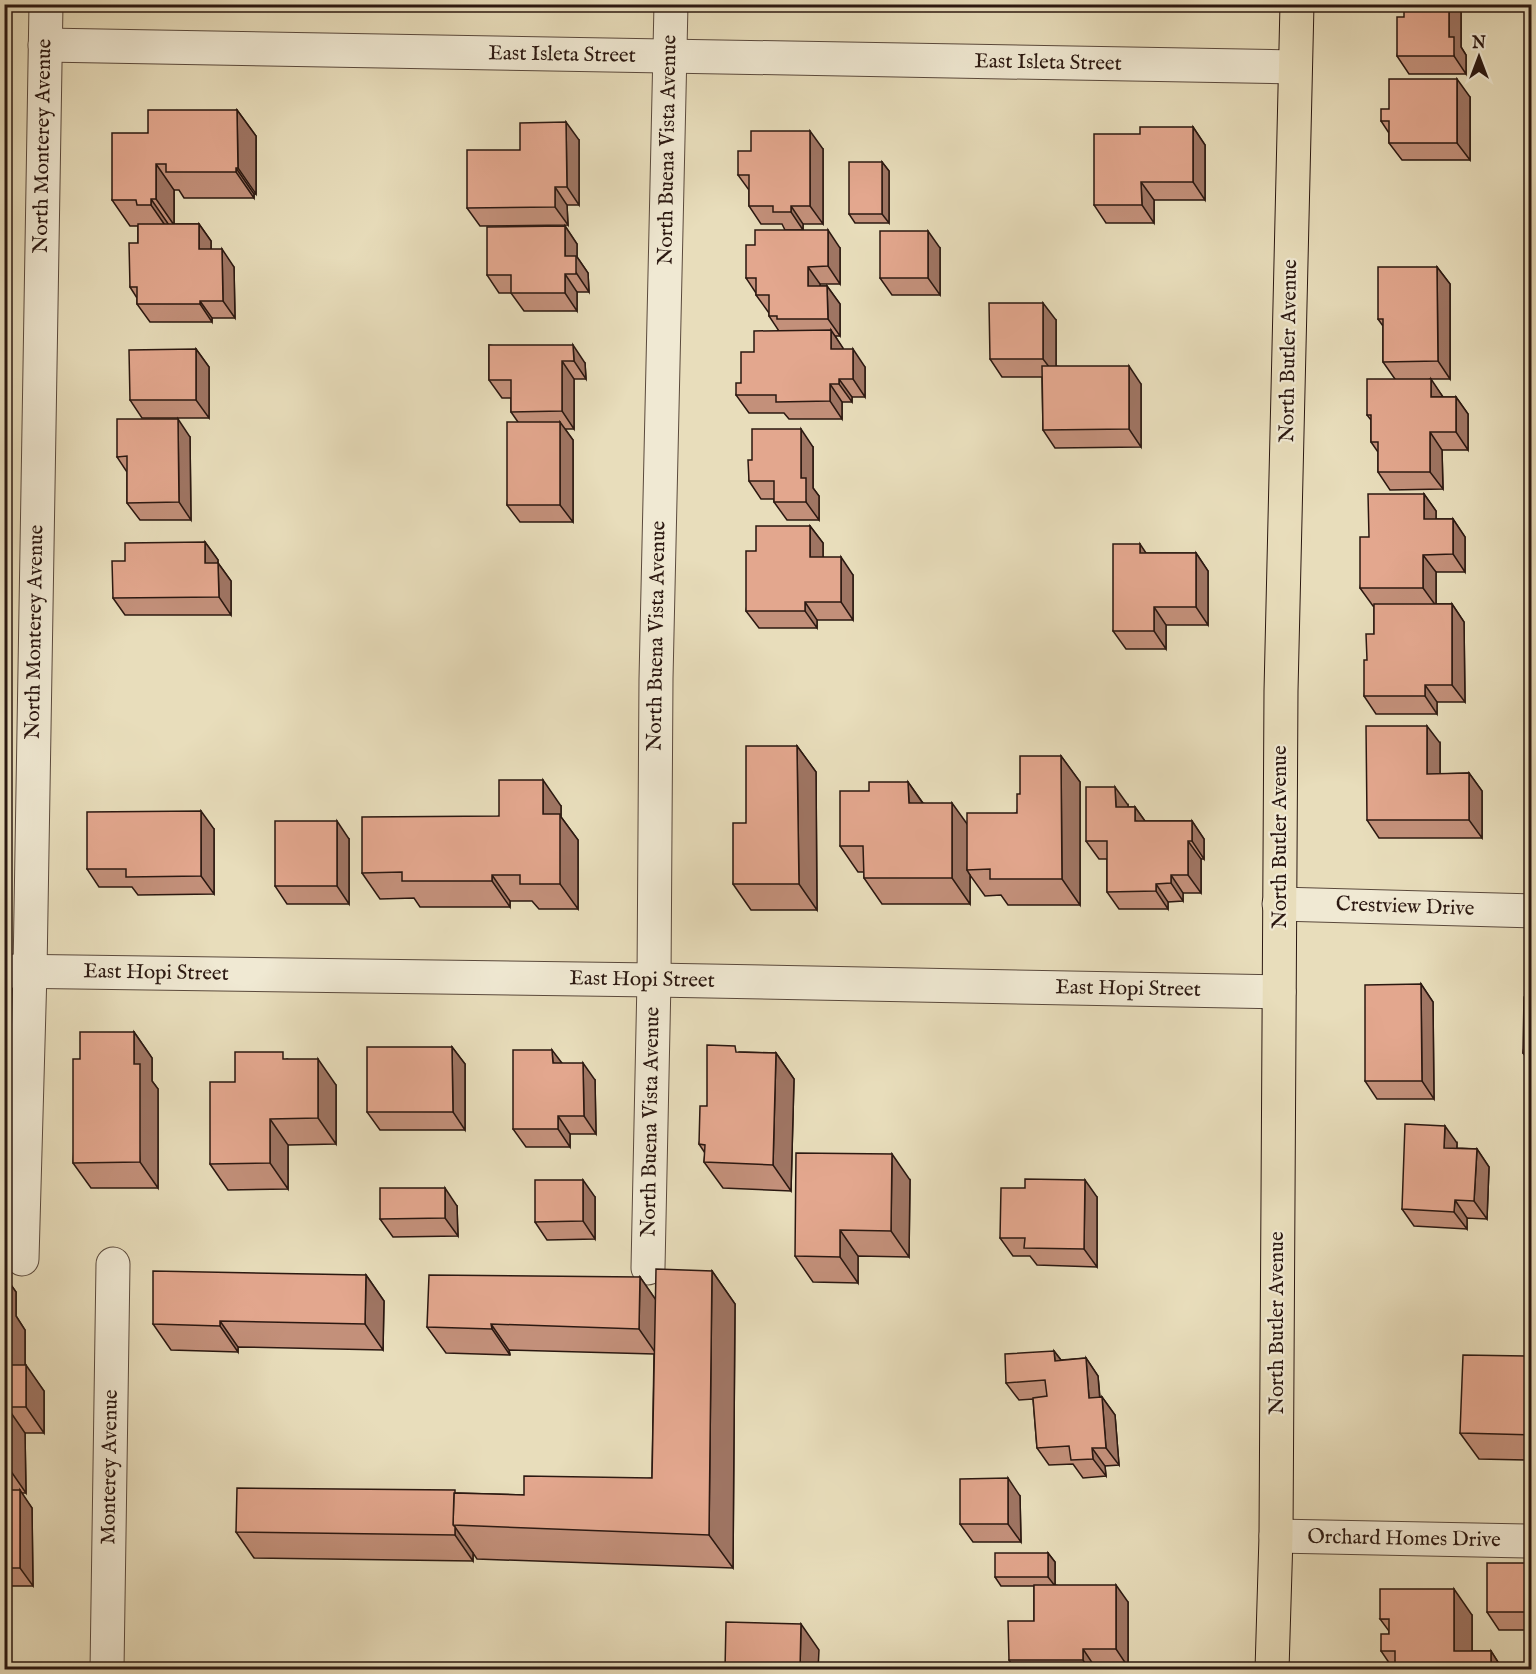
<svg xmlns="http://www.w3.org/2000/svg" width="1536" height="1674" font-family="'IM FELL English',serif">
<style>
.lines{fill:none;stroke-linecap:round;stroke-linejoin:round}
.minor-casing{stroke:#5a493c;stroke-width:35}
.major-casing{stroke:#2b1811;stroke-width:35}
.minor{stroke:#f0e9d3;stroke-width:33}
.major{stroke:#e8ddbb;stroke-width:33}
.wall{fill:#c3907a;stroke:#2b1811;stroke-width:1.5}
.shaded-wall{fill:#9f7563;stroke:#2b1811;stroke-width:1.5}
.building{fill:#e3a78e;stroke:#2b1811;stroke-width:1.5}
.labels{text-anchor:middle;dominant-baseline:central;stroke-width:4.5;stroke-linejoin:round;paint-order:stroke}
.street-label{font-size:21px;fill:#2b1811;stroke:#f0e9d3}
</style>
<rect width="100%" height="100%" fill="#e8ddbb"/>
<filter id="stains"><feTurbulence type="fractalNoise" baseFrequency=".00333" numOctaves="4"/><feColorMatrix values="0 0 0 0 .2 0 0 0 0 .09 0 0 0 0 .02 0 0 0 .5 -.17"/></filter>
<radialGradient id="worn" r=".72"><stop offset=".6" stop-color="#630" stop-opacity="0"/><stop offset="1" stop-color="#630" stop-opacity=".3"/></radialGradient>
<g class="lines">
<g class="minor-casing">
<g id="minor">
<polyline points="45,45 1295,67"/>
<polyline points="1279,904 1532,911"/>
<polyline points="4,971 654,980 1279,992"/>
<polyline points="22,1259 30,971 46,4"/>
<polyline points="648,1268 654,980 656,679 671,4"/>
<polyline points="1276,1536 1532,1541"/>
<polyline points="107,1670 113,1264"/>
</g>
</g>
<g class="major-casing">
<polyline id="major" points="1272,1670 1276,1536 1281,691 1297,4"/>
</g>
<use href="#minor" class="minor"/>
<use href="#major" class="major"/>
</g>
<g class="wall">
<polygon points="1461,4 1461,47 1466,55 1466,74 1409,74 1397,56 1404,17"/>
<polygon points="1470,97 1470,160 1402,160 1389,143 1389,133 1381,121 1389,109"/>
<polygon points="237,110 256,136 256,194 254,194 254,198 184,198 179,190 174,190 174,224 199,224 211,241 211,249 234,267 235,318 212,318 212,322 150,322 137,304 137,298 130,287 138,243 138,226 130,226 112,200 148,133"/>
<polygon points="1193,127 1205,145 1205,200 1154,200 1154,223 1106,223 1094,205"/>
<polygon points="579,140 579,205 567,205 568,225 480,226 467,208 520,150"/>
<polygon points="823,149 823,224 803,224 803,230 785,230 782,224 761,224 749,206 749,190 738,175"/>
<polygon points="882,162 889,171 889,223 855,223 849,214"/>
<polygon points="565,226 577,244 577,257 588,273 589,292 577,292 577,311 524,311 511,293 499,293 487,275"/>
<polygon points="840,248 840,284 820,284 820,286 827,286 840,304 840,336 835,336 843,349 865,367 865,397 852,397 852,402 842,402 842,419 789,419 784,413 749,413 736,395 754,352 779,331 769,316 769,313 756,295 756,293 746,278"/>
<polygon points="940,248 940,295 892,295 880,278"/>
<polygon points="1437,267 1450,284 1450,379 1430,379 1443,397 1456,397 1468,414 1468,450 1442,450 1443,489 1390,490 1378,472 1378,452 1371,442 1371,420 1367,415 1395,379 1383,362 1383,326 1378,319"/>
<polygon points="1056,320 1056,366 1141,384 1141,447 1055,448 1043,430 1042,377 1002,377 990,359"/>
<polygon points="489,345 585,363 586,379 574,379 574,429 565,429 573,440 573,522 520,522 507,505 518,422 511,412 511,398 502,398 489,380"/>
<polygon points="196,349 209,367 209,418 142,418 130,400"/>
<polygon points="190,437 191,520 140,520 127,503 127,472 117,457"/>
<polygon points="813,447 813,488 819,496 819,520 787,520 774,502 774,499 761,499 749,481 752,460"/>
<polygon points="1424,494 1436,511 1436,519 1453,519 1465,537 1465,572 1436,572 1436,604 1452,604 1464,622 1465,702 1437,702 1437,714 1376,714 1364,696 1374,634 1374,606 1373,606 1360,588 1369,537"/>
<polygon points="810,526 823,543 823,557 853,575 853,620 817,620 817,628 759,628 746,611 756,551"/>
<polygon points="205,542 218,560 218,563 231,581 231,615 125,615 113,598 125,561"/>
<polygon points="1146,553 1196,553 1208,571 1208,625 1166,625 1166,649 1126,649 1113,631"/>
<polygon points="1440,743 1440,774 1469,773 1482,791 1482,838 1379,838 1367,820"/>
<polygon points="797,746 816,772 817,910 751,910 733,884 746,823"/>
<polygon points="1061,756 1080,782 1080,905 1008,905 1001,895 985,896 970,875 970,904 882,904 864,878 864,872 858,872 840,846 869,791 908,782 923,803 967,824 1017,813 1020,794"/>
<polygon points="1128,805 1128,807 1135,807 1145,821 1192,821 1204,839 1204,859 1201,859 1201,893 1183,893 1183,901 1168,902 1168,909 1119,909 1107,892 1107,859 1099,859 1086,841"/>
<polygon points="561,806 561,817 578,840 578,909 539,909 532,901 510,901 510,907 420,907 414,898 380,899 362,873 499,816"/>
<polygon points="214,829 214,894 138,895 132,887 99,887 87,869"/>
<polygon points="349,839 349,904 287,904 275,886"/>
<polygon points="1421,984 1433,1002 1434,1099 1377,1099 1365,1081"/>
<polygon points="1532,997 1532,1065 1523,1053"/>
<polygon points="134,1032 152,1058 152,1081 158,1089 158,1188 91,1188 73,1163 80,1059"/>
<polygon points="452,1047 465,1064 465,1130 380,1130 367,1112"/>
<polygon points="739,1052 776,1053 794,1079 791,1191 723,1188 704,1162 705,1153 699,1144 707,1106"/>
<polygon points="287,1059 336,1085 336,1144 288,1145 288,1189 228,1190 210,1164 235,1082"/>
<polygon points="595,1080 596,1134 570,1134 570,1147 526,1147 513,1129"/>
<polygon points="1457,1143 1457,1148 1477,1149 1489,1167 1487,1219 1467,1218 1467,1229 1414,1226 1402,1209"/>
<polygon points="910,1180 909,1257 858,1256 858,1283 813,1282 795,1256"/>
<polygon points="1025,1188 1097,1197 1097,1267 1037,1265 1030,1256 1013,1256 1000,1238"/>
<polygon points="595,1197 595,1239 547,1240 535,1222"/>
<polygon points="457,1206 458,1236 393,1237 380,1219"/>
<polygon points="4,1270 11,1279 11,1285 16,1292 16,1316 25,1330 25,1365 44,1391 44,1433 25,1433 26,1493 21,1493 32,1508 33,1586 4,1586"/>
<polygon points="712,1271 735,1304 733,1568 477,1559 473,1553 473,1561 254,1558 236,1532 457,1493 524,1495 652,1478 654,1354 509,1350 510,1355 446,1353 427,1327 640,1277 655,1299"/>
<polygon points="366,1275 384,1301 383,1350 238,1347 238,1352 171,1350 153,1324"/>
<polygon points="1054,1351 1061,1360 1086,1358 1098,1376 1100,1397 1102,1397 1115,1415 1119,1465 1105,1466 1106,1476 1083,1478 1073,1464 1049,1465 1037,1448 1033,1399 1019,1400 1006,1383"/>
<polygon points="1532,1360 1532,1460 1479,1459 1460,1433"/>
<polygon points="1020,1496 1021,1542 973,1542 960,1524"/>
<polygon points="1048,1553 1055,1562 1055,1585 1128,1602 1128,1667 1095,1667 1095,1670 1015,1670 1009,1660 1034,1621 1034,1586 1001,1586 995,1577"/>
<polygon points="1532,1563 1532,1630 1499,1630 1487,1612"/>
<polygon points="1472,1615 1472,1651 1491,1651 1503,1670 1394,1670 1381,1651 1389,1634 1389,1631 1380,1619"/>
</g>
<g class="shaded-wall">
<polygon points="1449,4 1461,4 1461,47 1466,55 1466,74 1454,56 1449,37"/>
<polygon points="1457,79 1470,97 1470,160 1457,143"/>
<polygon points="237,110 256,136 256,194 238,168"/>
<polygon points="566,122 579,140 579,205 567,187"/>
<polygon points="1193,127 1205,145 1205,200 1193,182"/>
<polygon points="810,131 823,149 823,224 810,206"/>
<polygon points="882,162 889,171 889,223 882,214"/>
<polygon points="156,164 174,190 174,225 156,199"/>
<polygon points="236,168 254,194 254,198 236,172"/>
<polygon points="1141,182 1154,200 1154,223 1142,205"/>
<polygon points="555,187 567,205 568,225 555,207"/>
<polygon points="151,199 169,225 169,231 151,205"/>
<polygon points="791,206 803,224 803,230 791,212"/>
<polygon points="199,224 211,241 211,267 199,249"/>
<polygon points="565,226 577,244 577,257 588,273 589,292 565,256"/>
<polygon points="828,230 840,248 840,284 828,266"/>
<polygon points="928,231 940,248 940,295 928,278"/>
<polygon points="222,249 234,267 235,318 223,301"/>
<polygon points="808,267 820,284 820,304 808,286"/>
<polygon points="1437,267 1450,284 1450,379 1438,361"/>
<polygon points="565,274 577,292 577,311 565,293"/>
<polygon points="827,286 840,304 840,336 828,319"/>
<polygon points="200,301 212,318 212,322 200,304"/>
<polygon points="1043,303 1056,320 1056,376 1043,359"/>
<polygon points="831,330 843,348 843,367 831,349"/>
<polygon points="573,345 585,363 586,379 574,361"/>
<polygon points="196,349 209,367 209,418 196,400"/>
<polygon points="853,349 865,367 865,397 853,379"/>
<polygon points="562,361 574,379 574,429 562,411"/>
<polygon points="1129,366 1141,384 1141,447 1129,429"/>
<polygon points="839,379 852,397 852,402 839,384"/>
<polygon points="1431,379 1443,397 1431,397"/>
<polygon points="830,384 842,402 842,419 830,401"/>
<polygon points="1456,397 1468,414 1468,450 1456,432"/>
<polygon points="178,419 190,437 191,520 179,502"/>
<polygon points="560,422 573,440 573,522 560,505"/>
<polygon points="801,429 813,447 813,488 819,496 819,520 806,502 801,478"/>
<polygon points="1430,432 1442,450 1443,489 1430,472"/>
<polygon points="1424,494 1436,511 1436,537 1424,519"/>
<polygon points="1453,519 1465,537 1465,572 1453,554"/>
<polygon points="810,526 823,543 823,575 810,557"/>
<polygon points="205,542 218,560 218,581 205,563"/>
<polygon points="1140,544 1152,562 1140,553"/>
<polygon points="1196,553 1208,571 1208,625 1196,607"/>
<polygon points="1423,555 1436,572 1436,606 1423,588"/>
<polygon points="841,557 853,575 853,620 841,602"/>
<polygon points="218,563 231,581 231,615 219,597"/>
<polygon points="805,602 817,620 817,628 805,611"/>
<polygon points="1452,604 1464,622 1465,702 1452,685"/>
<polygon points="1154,607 1166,625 1166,649 1154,631"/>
<polygon points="1425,685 1437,702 1437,714 1425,696"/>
<polygon points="1427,726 1440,743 1440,792 1427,774"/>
<polygon points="797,746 816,772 817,910 799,884"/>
<polygon points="1061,756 1080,782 1080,905 1062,879"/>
<polygon points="1469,773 1482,791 1482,838 1469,820"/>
<polygon points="543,780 561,806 561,817 578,840 578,909 560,884 543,814"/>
<polygon points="908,782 926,808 909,803"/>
<polygon points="1115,787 1128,805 1128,824 1116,807"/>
<polygon points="952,803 970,828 967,870 970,875 970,904 952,878"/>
<polygon points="1135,807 1147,824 1135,821"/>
<polygon points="201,811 214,829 214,894 201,876"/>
<polygon points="337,821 349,839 349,904 337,886"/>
<polygon points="1192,821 1204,839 1204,859 1192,841"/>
<polygon points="1188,841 1201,859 1201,893 1188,875"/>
<polygon points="492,875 510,901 510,907 492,881"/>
<polygon points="1171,875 1183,893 1183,901 1171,883"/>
<polygon points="1156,884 1168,902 1168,909 1156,891"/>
<polygon points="1421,984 1433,1002 1434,1099 1422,1081"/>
<polygon points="134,1032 152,1058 152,1081 158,1089 158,1188 140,1162 134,1064"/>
<polygon points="452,1047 465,1064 465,1130 453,1112"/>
<polygon points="552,1050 565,1067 553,1063"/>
<polygon points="776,1053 794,1079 791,1191 773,1165"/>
<polygon points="318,1059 336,1085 336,1144 318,1118"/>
<polygon points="583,1063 595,1080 596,1134 584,1116"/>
<polygon points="558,1116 570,1134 570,1147 558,1129"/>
<polygon points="270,1119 288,1145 288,1189 270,1163"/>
<polygon points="1445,1126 1457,1143 1456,1166 1444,1148"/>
<polygon points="1477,1149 1489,1167 1487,1219 1474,1201"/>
<polygon points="892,1154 910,1180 909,1257 891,1231"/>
<polygon points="583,1180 595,1197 595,1239 583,1221"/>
<polygon points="1085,1180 1097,1197 1097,1267 1084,1249"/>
<polygon points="445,1188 457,1206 458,1236 445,1218"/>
<polygon points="1455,1200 1467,1218 1467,1229 1454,1212"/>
<polygon points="840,1230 858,1256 858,1283 840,1257"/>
<polygon points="4,1270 11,1279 11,1285 16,1292 16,1316 25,1330 25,1391 7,1365 4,1313"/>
<polygon points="712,1271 735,1304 733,1568 709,1535"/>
<polygon points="366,1275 384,1301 383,1350 365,1324"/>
<polygon points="640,1277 658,1303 657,1355 639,1329"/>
<polygon points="220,1321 238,1347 238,1352 220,1326"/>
<polygon points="491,1324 509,1350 510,1355 492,1329"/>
<polygon points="1054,1351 1067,1368 1055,1361"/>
<polygon points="1528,1356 1532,1360 1532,1369 1528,1365"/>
<polygon points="1086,1358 1098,1376 1101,1415 1089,1398"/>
<polygon points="26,1365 44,1391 44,1433 26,1407"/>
<polygon points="1102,1397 1115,1415 1119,1465 1106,1448"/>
<polygon points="7,1407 25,1433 26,1493 8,1467"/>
<polygon points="1092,1448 1105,1466 1106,1476 1093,1459"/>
<polygon points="1008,1478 1020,1496 1021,1542 1008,1524"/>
<polygon points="20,1490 32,1508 33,1586 20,1568"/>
<polygon points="455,1527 473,1553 473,1561 455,1535"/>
<polygon points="1048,1553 1055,1562 1055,1586 1048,1577"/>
<polygon points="1116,1585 1128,1602 1128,1667 1116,1649"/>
<polygon points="1454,1589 1472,1615 1472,1670 1454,1651"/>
<polygon points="801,1624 819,1650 818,1670 800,1670"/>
<polygon points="1083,1649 1095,1667 1095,1670 1089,1670 1083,1660"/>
<polygon points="1491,1651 1503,1670 1491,1670"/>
</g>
<g class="building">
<polygon points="1404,4 1449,4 1449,37 1454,37 1454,56 1397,56 1397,17 1404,17"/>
<polygon points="1389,79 1457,79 1457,143 1389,143 1389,121 1381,121 1381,109 1389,109"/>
<polygon points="148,110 237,110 238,168 236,168 236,172 166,172 166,164 156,164 156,199 151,199 151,205 137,205 136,200 112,200 112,133 148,133"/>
<polygon points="566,122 567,187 555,187 555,207 467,208 467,150 520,150 520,123"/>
<polygon points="1140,127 1193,127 1193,182 1141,182 1142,205 1094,205 1094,134 1140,134"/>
<polygon points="751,131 810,131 810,206 791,206 791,212 773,212 773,206 749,206 749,175 738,175 738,151 751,151"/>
<rect x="849" y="162" width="33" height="52"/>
<polygon points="138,224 199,224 199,249 222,249 223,301 200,301 200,304 137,304 137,287 130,287 129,243 138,243"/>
<polygon points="565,226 565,256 576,256 576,274 565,274 565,293 511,293 511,275 487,275 487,227"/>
<polygon points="755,230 828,230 828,266 808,267 808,286 827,286 828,319 777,319 777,316 769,316 769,295 756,295 756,278 746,278 746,245 755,245"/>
<rect x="880" y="231" width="48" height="47"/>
<polygon points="1378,267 1437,267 1438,361 1383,362 1383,319 1378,319"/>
<polygon points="989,303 1043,303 1043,359 990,359"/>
<polygon points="831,330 831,349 853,349 853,379 839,379 839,384 830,384 830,401 776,402 776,395 736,395 736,383 741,383 741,352 754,352 754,331"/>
<polygon points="489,345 573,345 574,361 562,361 562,411 511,412 511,380 489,380"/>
<polygon points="196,349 196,400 130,400 129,350"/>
<polygon points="1042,366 1129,366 1129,429 1043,430"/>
<polygon points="1367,379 1431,379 1431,397 1456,397 1456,432 1430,432 1430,472 1378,472 1378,442 1371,442 1371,415 1367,415"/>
<polygon points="117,419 178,419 179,502 127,503 127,456 117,457"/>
<rect x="507" y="422" width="53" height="83"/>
<polygon points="752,429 801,429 801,478 806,478 806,502 774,502 774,481 749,481 748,460 752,460"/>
<polygon points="1368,494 1424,494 1424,519 1453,519 1453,554 1423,555 1423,588 1360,588 1360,537 1369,537"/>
<polygon points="756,526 810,526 810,557 841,557 841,602 805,602 805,611 746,611 746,551 756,551"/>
<polygon points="205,542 205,563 218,563 219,597 113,598 112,561 125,561 125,543"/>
<polygon points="1113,544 1140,544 1140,553 1196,553 1196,607 1154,607 1154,631 1113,631"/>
<polygon points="1374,604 1452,604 1452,685 1425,685 1425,696 1364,696 1364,660 1367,660 1366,634 1374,634"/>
<polygon points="1366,726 1427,726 1427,774 1469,773 1469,820 1367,820"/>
<polygon points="746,746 797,746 799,884 733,884 733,823 746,823"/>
<polygon points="1020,756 1061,756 1062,879 990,879 990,869 967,870 967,813 1017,813 1017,794 1020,794"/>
<polygon points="499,780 543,780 543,814 560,814 560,884 520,884 520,875 492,875 492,881 402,881 402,872 362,873 362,817 499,816"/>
<polygon points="869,782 908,782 909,803 952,803 952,878 864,878 863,846 840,846 840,791 869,791"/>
<polygon points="1086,787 1115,787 1116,807 1135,807 1135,821 1192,821 1192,841 1188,841 1188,875 1171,875 1171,883 1156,884 1156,891 1107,892 1107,841 1086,841"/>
<polygon points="201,811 201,876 126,877 126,869 87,869 87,812"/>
<rect x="275" y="821" width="62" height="65"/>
<polygon points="1421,984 1422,1081 1365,1081 1365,985"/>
<polygon points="1524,997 1532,997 1532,1053 1523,1053"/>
<polygon points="80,1032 134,1032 134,1064 140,1064 140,1162 73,1163 73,1059 80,1059"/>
<polygon points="707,1045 735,1046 736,1052 776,1053 773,1165 704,1162 705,1145 699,1144 700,1106 707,1106"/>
<polygon points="367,1047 452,1047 453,1112 367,1112"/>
<polygon points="513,1050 552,1050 553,1063 583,1063 584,1116 558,1116 558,1129 513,1129"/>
<polygon points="235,1052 283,1052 283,1059 318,1059 318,1118 270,1119 270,1163 210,1164 210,1082 235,1082"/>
<polygon points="1405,1124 1445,1126 1444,1148 1477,1149 1474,1201 1455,1200 1454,1212 1402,1209"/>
<polygon points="796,1153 892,1154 891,1231 840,1230 840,1257 795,1256"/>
<polygon points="1025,1179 1085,1180 1084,1249 1024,1248 1025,1238 1000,1238 1001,1188 1025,1188"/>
<polygon points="535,1180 583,1180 583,1221 535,1222"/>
<polygon points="380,1188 445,1188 445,1218 380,1219"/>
<polygon points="656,1269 712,1271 709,1535 453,1525 454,1493 524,1495 524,1476 652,1478"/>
<polygon points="153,1271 366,1275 365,1324 220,1321 220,1326 153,1324"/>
<polygon points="429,1275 640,1277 639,1329 491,1324 492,1329 427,1327"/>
<polygon points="4,1304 7,1304 7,1365 26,1365 26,1407 7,1407 8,1467 4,1467"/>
<polygon points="1054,1351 1055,1361 1086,1358 1089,1398 1102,1397 1106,1448 1092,1448 1093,1459 1071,1460 1069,1446 1037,1448 1033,1398 1047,1396 1045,1380 1006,1383 1005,1354"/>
<polygon points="1463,1355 1528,1356 1528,1365 1532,1365 1532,1435 1460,1433"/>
<polygon points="1008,1478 1008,1524 960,1524 960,1479"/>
<polygon points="237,1488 455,1490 455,1493 454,1493 453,1525 455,1527 455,1535 236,1532"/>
<rect x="4" y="1490" width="16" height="78"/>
<rect x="995" y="1553" width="53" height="24"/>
<rect x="1487" y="1563" width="45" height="49"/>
<polygon points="1034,1585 1116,1585 1116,1649 1083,1649 1083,1660 1009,1660 1008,1621 1034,1621"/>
<polygon points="1380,1589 1454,1589 1454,1651 1491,1651 1491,1670 1395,1670 1395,1651 1381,1651 1381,1634 1389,1634 1389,1619 1380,1619"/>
<polygon points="726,1622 801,1624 800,1670 725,1670"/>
</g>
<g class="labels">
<g class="street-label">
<text transform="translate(562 55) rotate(1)">East Isleta Street</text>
<text transform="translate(1048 63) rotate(1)">East Isleta Street</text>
<text transform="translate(43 146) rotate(-89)">North Monterey Avenue</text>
<text transform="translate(668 150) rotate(-89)">North Buena Vista Avenue</text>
<text transform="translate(1289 351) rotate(-89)">North Butler Avenue</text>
<text transform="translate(35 632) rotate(-89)">North Monterey Avenue</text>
<text transform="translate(657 636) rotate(-89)">North Buena Vista Avenue</text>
<text transform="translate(1280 837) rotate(-90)">North Butler Avenue</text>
<text transform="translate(1405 907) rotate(2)">Crestview Drive</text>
<text transform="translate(156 973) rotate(1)">East Hopi Street</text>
<text transform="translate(642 980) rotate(1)">East Hopi Street</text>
<text transform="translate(1128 989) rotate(1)">East Hopi Street</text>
<text transform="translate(651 1122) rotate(-89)">North Buena Vista Avenue</text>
<text transform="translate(1277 1323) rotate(-90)">North Butler Avenue</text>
<text transform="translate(110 1467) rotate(-89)">Monterey Avenue</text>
<text transform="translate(1404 1539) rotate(1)">Orchard Homes Drive</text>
</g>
</g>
<rect width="1536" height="1674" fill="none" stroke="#e8ddbb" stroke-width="24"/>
<rect x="6" y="6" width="1524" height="1662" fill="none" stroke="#2b1811" stroke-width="3"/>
<rect x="12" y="12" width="1512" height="1650" fill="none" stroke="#2b1811" stroke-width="1.5"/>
<g transform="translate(1479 57)" stroke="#f0e9d3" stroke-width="4.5" paint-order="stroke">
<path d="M0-4.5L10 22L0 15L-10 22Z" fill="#2b1811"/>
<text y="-9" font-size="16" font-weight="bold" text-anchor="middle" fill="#2b1811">N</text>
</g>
<rect width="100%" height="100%" filter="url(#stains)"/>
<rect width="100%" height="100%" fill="url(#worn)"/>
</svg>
